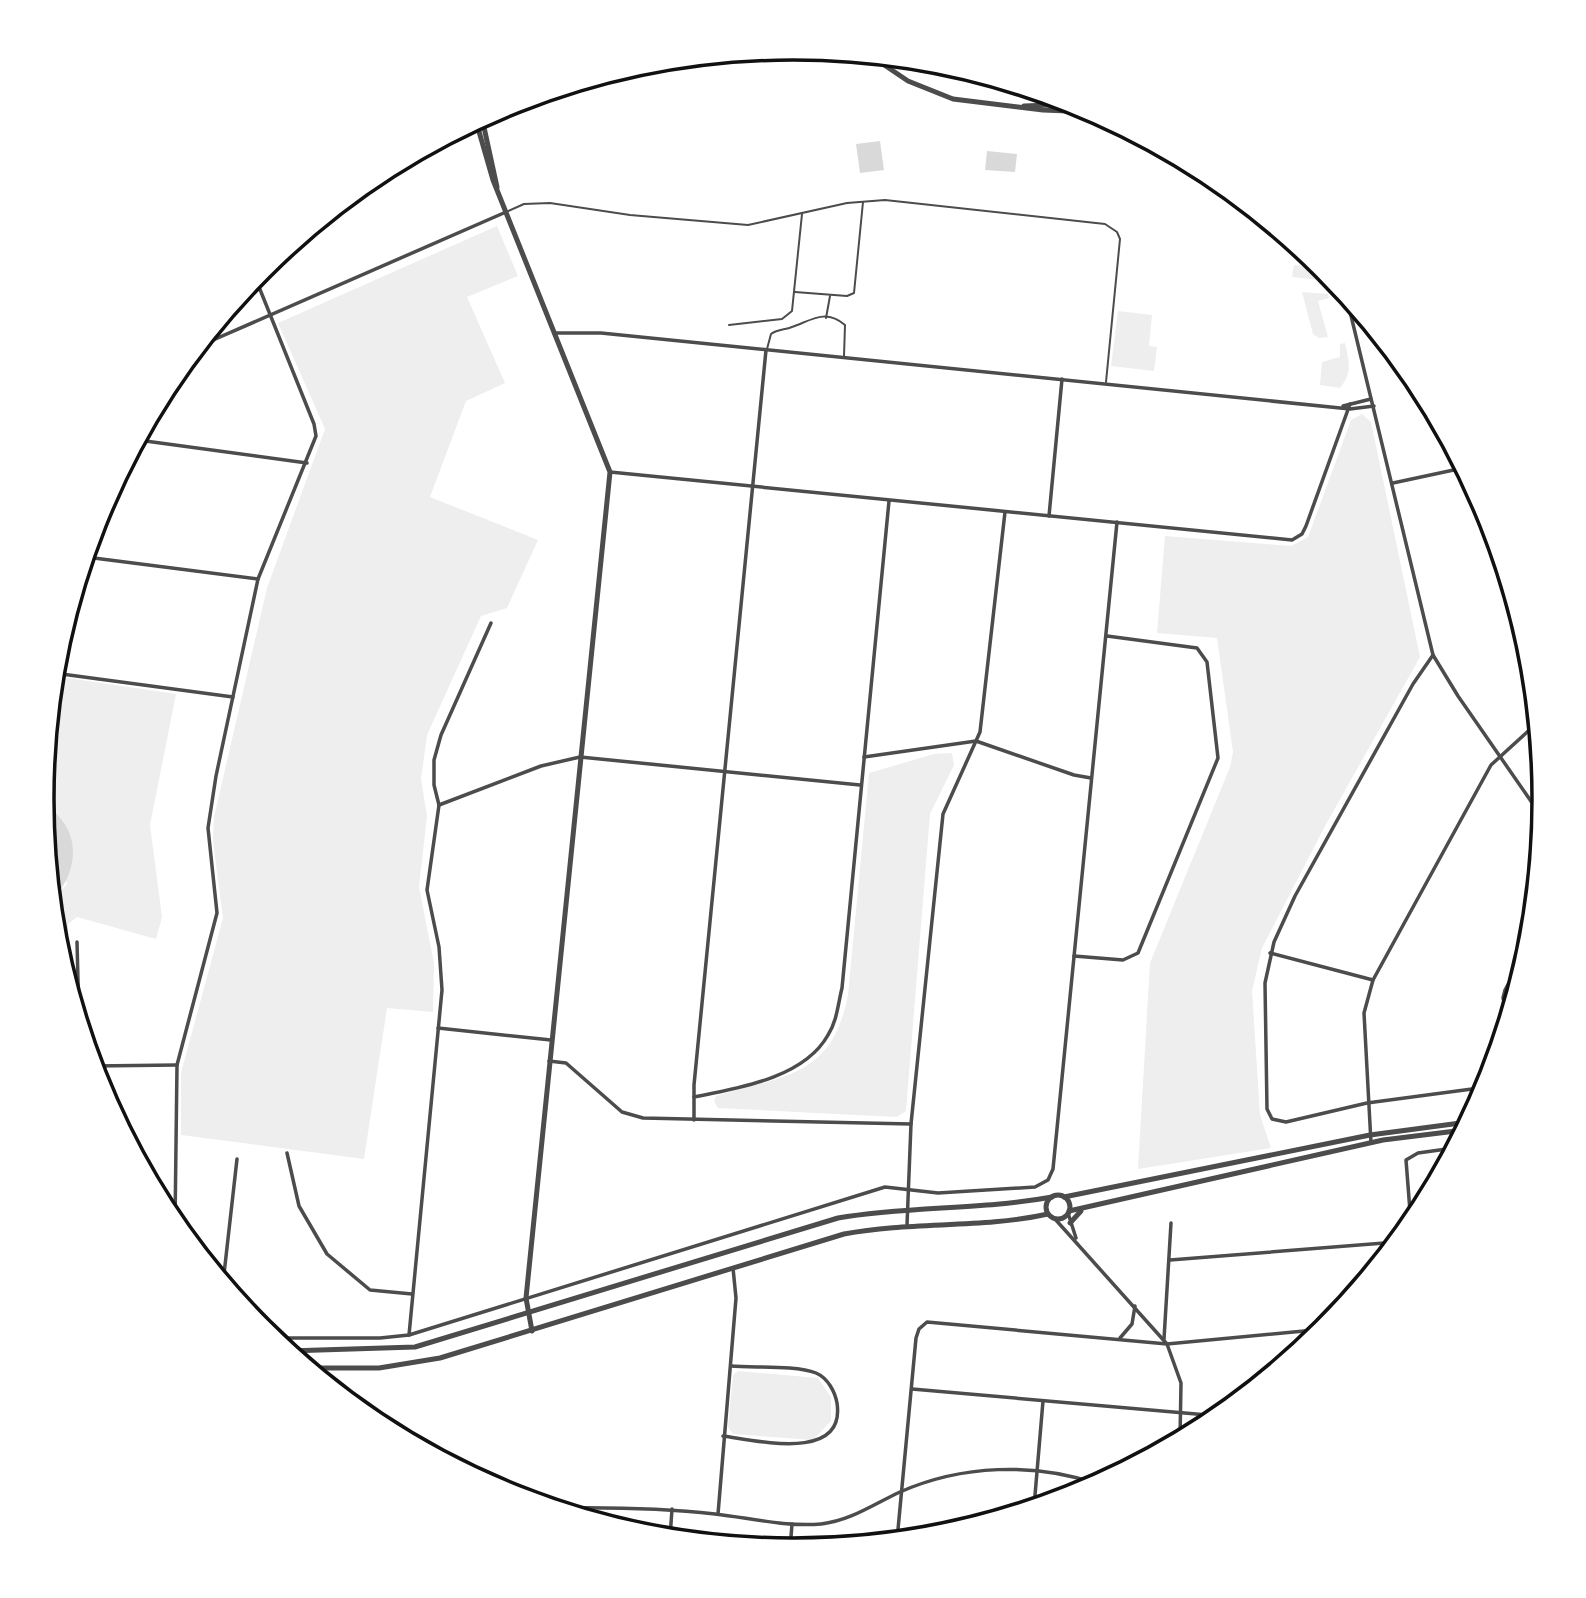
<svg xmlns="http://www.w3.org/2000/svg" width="1586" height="1598" font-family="Karla,sans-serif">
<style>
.green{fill:#eee}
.water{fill:#d9d9d9}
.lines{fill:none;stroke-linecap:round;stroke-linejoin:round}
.service{stroke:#4c4c4c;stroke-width:2}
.minor{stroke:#4c4c4c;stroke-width:3.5}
.tertiary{stroke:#4c4c4c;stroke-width:5}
.rim{fill:none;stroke:#111;stroke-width:3.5}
</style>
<rect width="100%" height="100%" fill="#fff"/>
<g class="green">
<polygon points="497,226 518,276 467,297 505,383 466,401 430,497 538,540 507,608 481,616 427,735 421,779 427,816 419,887 434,963 433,1012 387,1008 364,1159 181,1135 181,1073 223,918 213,841 214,817 267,588 325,429 278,323"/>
<polygon points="1305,253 1324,268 1327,281 1292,277 1294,265 1304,266"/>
<polygon points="1302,292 1328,294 1329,298 1318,301 1328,337 1319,338 1313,334"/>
<polygon points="1118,311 1152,315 1149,346 1157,347 1154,371 1111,366"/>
<path d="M 1345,343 C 1349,362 1353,372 1340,388 L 1320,385 L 1322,362 L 1340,357 L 1340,344 Z"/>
<polygon points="1362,414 1371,422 1420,657 1324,828 1262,948 1252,991 1260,1115 1271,1148 1138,1169 1150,963 1230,767 1233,752 1217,638 1157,633 1165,536 1291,546 1308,537 1351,420"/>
<polygon points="54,676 176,694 150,825 162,917 156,939 77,917 68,924 69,985 56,945 52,901 67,884 42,799"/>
<path d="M 952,753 L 954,765 L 930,814 L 906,1111 L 897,1117 L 718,1108 L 714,1101 L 716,1096 C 786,1075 832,1077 848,995 L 869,773 L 934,754 Z"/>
<polygon points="738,1371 818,1378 831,1397 831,1421 813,1440 733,1434 728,1427 733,1375"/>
</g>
<g class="water">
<polygon points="880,141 884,170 860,173 856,144"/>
<polygon points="987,151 1017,154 1015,172 985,170"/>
<path d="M 42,802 C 82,828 81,868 52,901 Z"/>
</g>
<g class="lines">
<g class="service">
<polyline points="506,212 524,204 550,203 630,215 748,225 847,203 885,200 1105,224 1117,232 1120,239 1106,382"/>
<polyline points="795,292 847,296 854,293 863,202"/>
<polyline points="826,318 830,296"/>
<polyline points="729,325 782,319 792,311 802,214"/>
<path d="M 767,349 L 771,334 C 778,329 785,330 792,327 C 810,321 825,308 845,325 L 844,356"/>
</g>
<g class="minor">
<polyline points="1346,295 1433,655 1458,696 1542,817"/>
<polyline points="556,333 601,333 1350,409 1374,406"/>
<polyline points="197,347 506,212"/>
<polyline points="1343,406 1371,399"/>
<polyline points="138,440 307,463"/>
<polyline points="610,472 1292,540 1302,534 1306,526 1350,404"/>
<polyline points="1393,483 1463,468"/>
<polyline points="1049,516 1062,379"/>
<polyline points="86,557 258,579"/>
<polyline points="1433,655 1413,684 1295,896 1274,942 1265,983 1267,1109 1272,1119 1286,1122 1367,1103 1487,1087"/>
<polyline points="54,673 233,697"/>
<polyline points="864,757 976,741 1074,775 1091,778"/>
<polyline points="439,805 541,766 580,757 860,785"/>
<polyline points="77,942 79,1019"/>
<polyline points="1270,953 1373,980"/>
<polyline points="1074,956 1123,960 1138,953 1218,758 1207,662 1197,648 1107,636"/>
<polyline points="1508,1016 1503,998 1505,990 1530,944"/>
<polyline points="438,1028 551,1040"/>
<polyline points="549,1061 566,1063 622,1112 643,1118 911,1124"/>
<polyline points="93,1066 177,1065"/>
<path d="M 694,1097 C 739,1088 804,1078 828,1035 C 837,1021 838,1004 842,988 L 889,501"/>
<polyline points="694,1120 694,1085 766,350"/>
<polyline points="1371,1143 1364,1013 1373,980 1491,765 1537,723"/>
<polyline points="287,1153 299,1206 327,1254 370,1290 412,1294"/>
<polyline points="1068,1213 1076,1238"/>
<polyline points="1055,1219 1167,1344 1181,1383 1180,1439"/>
<polyline points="175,1224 177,1065 217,913 208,828 216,776 258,579 316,436 314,424 255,277"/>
<polyline points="1411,1224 1406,1160 1418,1153 1454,1148"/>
<polyline points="907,1225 911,1124 943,814 980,732 1005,512"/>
<polyline points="1170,1260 1397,1242"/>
<polyline points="223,1283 237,1159"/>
<polyline points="409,1335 442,990 439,947 427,890 439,805 434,785 434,760 441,735 491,623"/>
<polyline points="272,1338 380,1338 409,1335 885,1187 938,1193 1035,1187 1048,1180 1053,1169 1117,522"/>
<polyline points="1120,1338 1132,1324 1135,1306"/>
<polyline points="1164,1339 1171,1223"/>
<polyline points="912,1389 1219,1416"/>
<path d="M 723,1436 C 755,1440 846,1463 837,1403 C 835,1392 828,1378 816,1373 C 796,1365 754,1368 731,1366"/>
<polyline points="1034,1507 1043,1401"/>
<path d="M 555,1508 C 609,1507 662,1508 715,1514 C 750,1518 786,1527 821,1524 C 850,1521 874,1504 900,1492 C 961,1465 1034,1462 1098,1484"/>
<polyline points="718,1514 736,1298 733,1268"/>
<polyline points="670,1538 672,1509"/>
<polyline points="897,1540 916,1338 919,1329 927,1322 1167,1344 1325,1329"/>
<polyline points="790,1550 792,1524"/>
</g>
<g class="tertiary">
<polyline points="871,56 908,81 953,99 1043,110 1093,112"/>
<polyline points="1024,106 1076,104"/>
<polyline points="482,118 497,187"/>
<polyline points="476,121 493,180 610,472 526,1298 532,1331"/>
<circle cx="1058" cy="1207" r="12"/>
<polyline points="1064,1197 1370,1135 1468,1122"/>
<polyline points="1069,1211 1383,1140 1464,1130"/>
<polyline points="1070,1223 1081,1211"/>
<path d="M 288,1351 L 415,1347 L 838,1218 C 909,1206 981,1210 1052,1197"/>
<path d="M 308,1368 L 379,1368 L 440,1358 L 844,1234 C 912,1221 981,1229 1048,1214"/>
</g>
</g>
<path d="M0 0H1586V1598H0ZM54 799a739 739 0 1 1 1478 0a739 739 0 1 1-1478 0Z" fill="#fff" fill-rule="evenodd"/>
<path class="rim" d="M54 799a739 739 0 1 1 1478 0a739 739 0 1 1-1478 0Z"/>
</svg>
